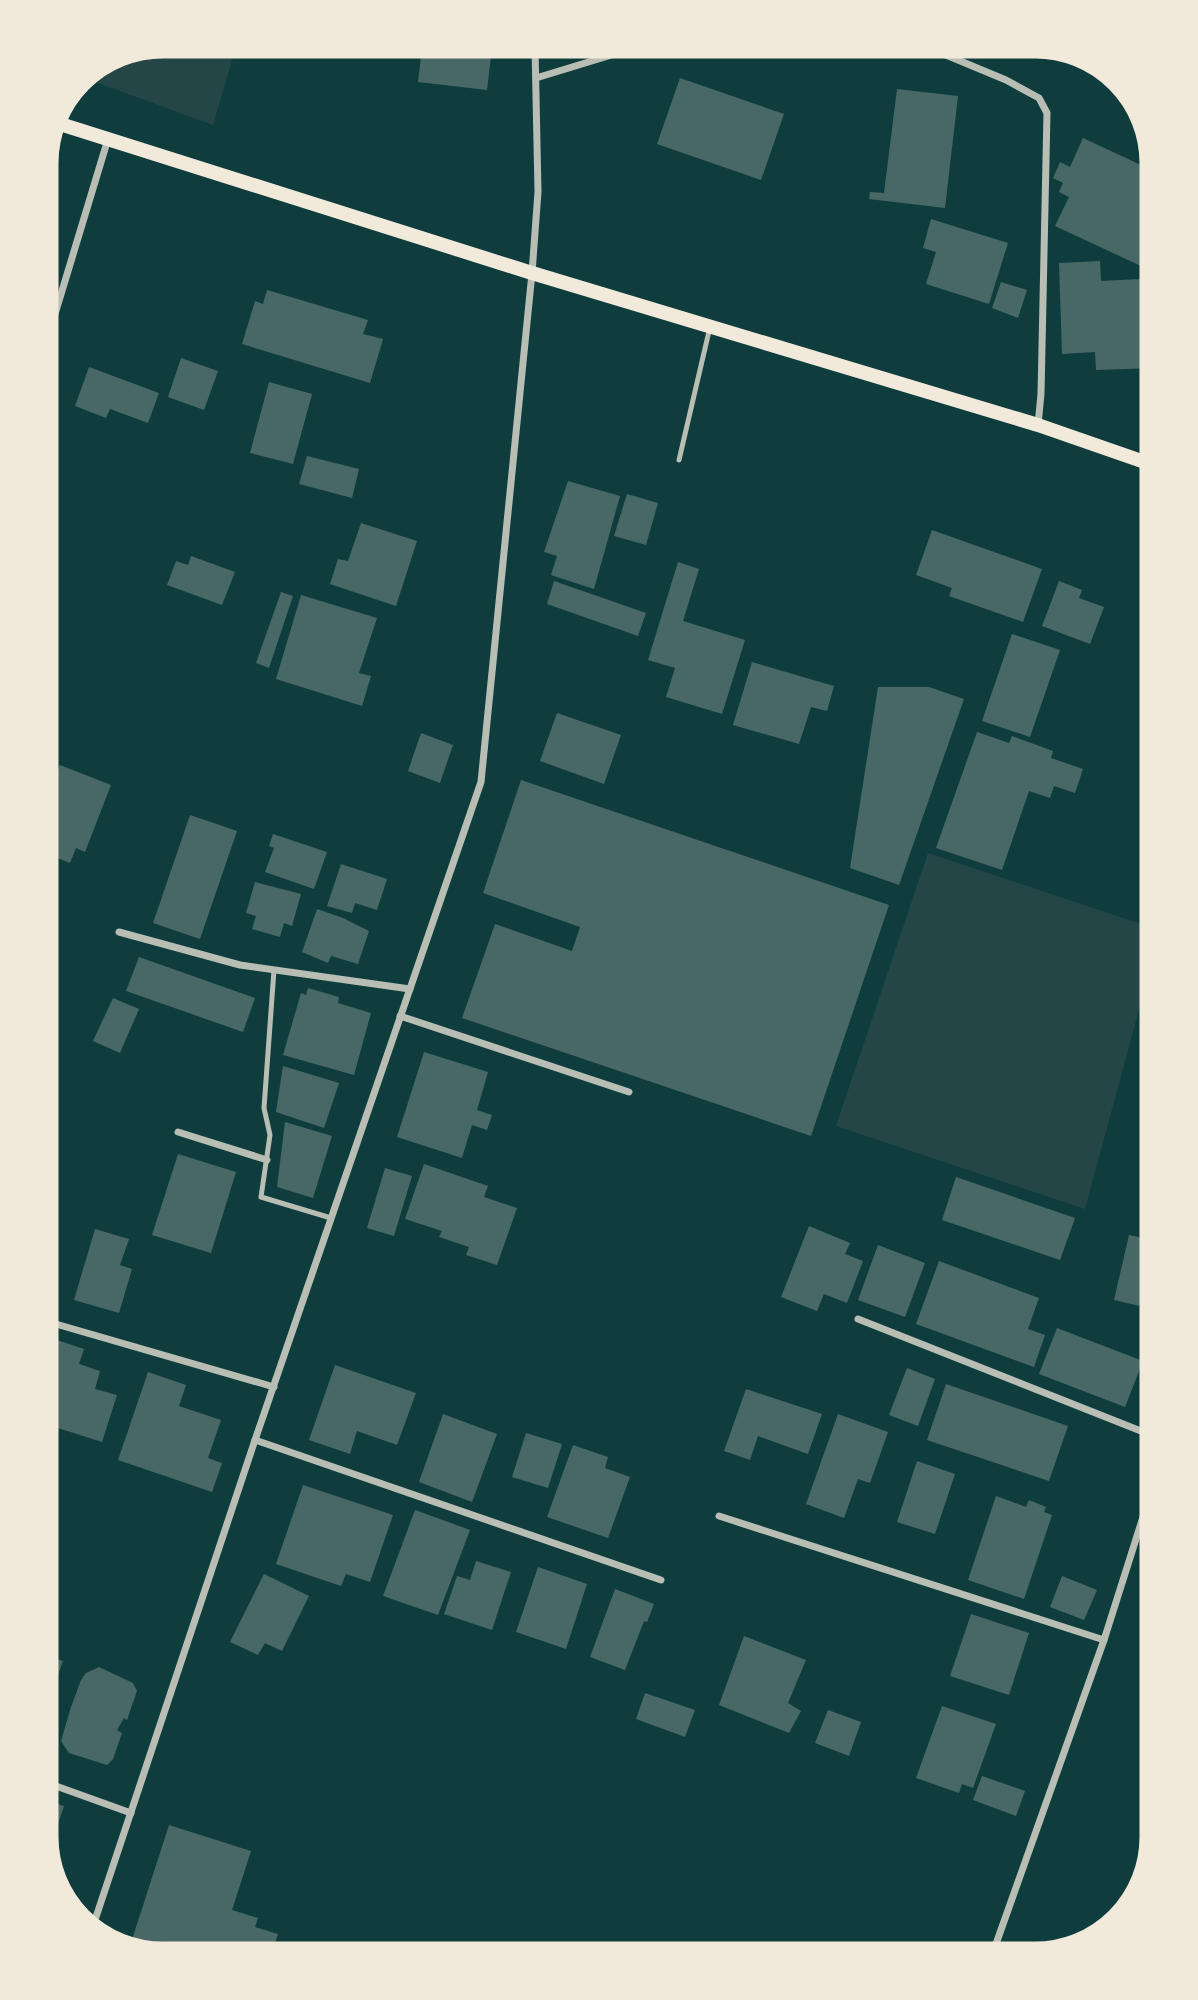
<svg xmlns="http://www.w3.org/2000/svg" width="1198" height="2000" font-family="'Alegreya Sans',sans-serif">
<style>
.green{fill:#244646}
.building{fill:#486865}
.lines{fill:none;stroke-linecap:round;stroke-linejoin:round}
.service{stroke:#b8beb3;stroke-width:5}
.minor{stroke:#b8beb3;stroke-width:7}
.secondary{stroke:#f1e9da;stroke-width:14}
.rim{fill:none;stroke:#f1e9da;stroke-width:9}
</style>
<rect width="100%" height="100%" fill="#0f3d3e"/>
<g class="green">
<polygon points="235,50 213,125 79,76 117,51"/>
<polygon points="928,853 1156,929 1156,947 1085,1209 836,1126"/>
</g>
<g class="building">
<polygon points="422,48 492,48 487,90 418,82"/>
<polygon points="680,78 784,114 761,180 657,144"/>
<polygon points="897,89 958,96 945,208 869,199 870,192 884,193"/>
<polygon points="1083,138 1156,172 1156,273 1055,226 1069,197 1059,192 1063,183 1053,178 1060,162 1070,167"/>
<polygon points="931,219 1008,243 989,304 926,284 936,252 923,248"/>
<polygon points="1100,261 1101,281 1140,279 1141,290 1156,290 1156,368 1096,370 1095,352 1062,354 1059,263"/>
<polygon points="1001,282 1027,290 1018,318 992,308"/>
<polygon points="267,290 368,320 363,334 383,339 370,383 242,344 255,301 263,304"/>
<polygon points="181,358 218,371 204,410 168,397"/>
<polygon points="89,367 159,393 148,423 110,409 106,418 75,406"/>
<polygon points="269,382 312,394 293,464 250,453"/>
<polygon points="307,456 359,469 352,498 299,484"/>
<polygon points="568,481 620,496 594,589 551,575 557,556 544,552"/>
<polygon points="627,494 658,503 646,545 614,536"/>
<polygon points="361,523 417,541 396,606 330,584 338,559 348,561"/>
<polygon points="932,530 1042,569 1023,622 949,596 952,588 916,575"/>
<polygon points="191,556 235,572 222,605 167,585 176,561 188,565"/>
<polygon points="678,562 699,569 683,621 745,640 722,714 666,697 675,668 648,660"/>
<polygon points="554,581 646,613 638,636 547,604"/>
<polygon points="1059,581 1082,590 1079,598 1104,607 1090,644 1042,626"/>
<polygon points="281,592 293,596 269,668 256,663"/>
<polygon points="301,595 377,618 359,673 371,676 362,706 276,679"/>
<polygon points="1012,634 1060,650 1030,737 982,721"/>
<polygon points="752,662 834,686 827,711 811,707 799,744 733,725"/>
<polygon points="878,687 929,687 964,699 899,885 850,868"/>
<polygon points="557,713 621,735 604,784 540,761"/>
<polygon points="977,732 1009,743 1012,736 1053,751 1051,758 1083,769 1075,793 1054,786 1050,798 1029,791 1002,870 936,848"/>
<polygon points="421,733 453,745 440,783 408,771"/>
<polygon points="60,765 111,785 85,852 76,848 70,863 42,852 42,810"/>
<polygon points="521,780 889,905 811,1136 462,1018 495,924 572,951 580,927 483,893"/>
<polygon points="190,815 237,831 200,939 153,923"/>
<polygon points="273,834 327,852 314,889 265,872 274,848 269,846"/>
<polygon points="341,864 387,879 377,910 355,903 352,913 327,906"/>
<polygon points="255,882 301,894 292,926 284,923 280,937 252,929 256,916 246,913"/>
<polygon points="317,909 343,918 369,931 358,964 331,956 328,963 302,952"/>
<polygon points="139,957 255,998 243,1032 126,991"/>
<polygon points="308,988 339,997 338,1003 371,1013 354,1075 283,1055 301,993 306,995"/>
<polygon points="113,998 139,1009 120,1053 93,1041"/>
<polygon points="424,1052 488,1072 477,1110 492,1115 487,1130 472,1125 462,1158 397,1137"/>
<polygon points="283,1066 339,1083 324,1128 276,1112"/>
<polygon points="1155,1106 1156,1106 1156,1157 1140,1152"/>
<polygon points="285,1122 332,1136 313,1198 277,1187"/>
<polygon points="178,1154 236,1172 211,1253 152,1235"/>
<polygon points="424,1164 488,1186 484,1197 517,1208 497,1265 466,1255 469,1247 439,1237 442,1231 405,1219"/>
<polygon points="385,1168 412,1176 394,1236 367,1228"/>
<polygon points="956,1177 1075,1218 1060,1260 942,1220"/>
<polygon points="809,1226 850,1243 845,1254 863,1261 847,1303 824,1294 817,1311 781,1297"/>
<polygon points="95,1229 129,1239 120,1265 132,1269 119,1313 74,1300"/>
<polygon points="1129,1235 1156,1241 1156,1310 1114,1300"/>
<polygon points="878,1245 925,1263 905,1317 858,1300"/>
<polygon points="939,1261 1039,1298 1028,1329 1045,1335 1034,1367 916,1324"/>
<polygon points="1057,1328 1143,1361 1125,1407 1039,1374"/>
<polygon points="57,1340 84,1349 79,1364 100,1371 95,1389 117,1395 102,1442 42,1423 42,1387"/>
<polygon points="335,1365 416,1393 397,1445 357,1431 350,1454 309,1440"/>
<polygon points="907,1368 935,1379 918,1426 889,1415"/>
<polygon points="148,1372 186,1385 179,1406 221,1420 208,1458 222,1463 212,1492 118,1460"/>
<polygon points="946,1384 1068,1426 1049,1481 927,1440"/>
<polygon points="746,1389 822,1414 808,1454 758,1436 750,1460 724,1451"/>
<polygon points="443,1414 497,1434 472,1502 419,1482"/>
<polygon points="838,1414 888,1432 870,1483 858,1479 844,1518 806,1504"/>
<polygon points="526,1433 562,1444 548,1488 512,1477"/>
<polygon points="573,1445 608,1457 605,1468 630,1477 608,1538 547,1517"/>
<polygon points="917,1461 955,1474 935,1534 897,1522"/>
<polygon points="303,1485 393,1515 370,1582 346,1574 341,1586 276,1564"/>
<polygon points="996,1496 1026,1507 1029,1500 1046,1507 1044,1512 1052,1515 1024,1599 968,1580"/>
<polygon points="415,1510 470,1530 438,1615 383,1596"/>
<polygon points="476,1561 511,1572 492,1630 444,1614 457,1576 470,1580"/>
<polygon points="538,1567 587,1584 566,1649 516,1632"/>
<polygon points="264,1574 309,1596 282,1651 265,1643 258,1655 230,1642"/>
<polygon points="1062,1576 1097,1590 1084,1620 1050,1607"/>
<polygon points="615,1589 654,1604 647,1622 644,1621 625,1670 590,1657"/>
<polygon points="971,1614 1029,1633 1009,1695 950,1676"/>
<polygon points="744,1636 806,1660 788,1703 801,1711 789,1733 719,1705"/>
<polygon points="42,1654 63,1661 52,1691 42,1687"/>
<polygon points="99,1667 133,1683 137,1691 127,1720 124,1718 117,1730 122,1733 113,1759 107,1765 69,1753 61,1741 71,1707 81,1680 86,1673"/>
<polygon points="645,1693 695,1710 685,1737 636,1719"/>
<polygon points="942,1706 996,1724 973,1788 962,1784 959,1793 916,1778"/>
<polygon points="828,1710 861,1722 849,1756 815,1743"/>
<polygon points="982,1776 1025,1791 1016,1816 973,1800"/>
<polygon points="42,1793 48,1795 46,1800 64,1806 57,1827 48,1824 42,1838"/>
<polygon points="169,1825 251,1851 232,1910 258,1918 255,1927 278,1934 270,1958 181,1958 174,1955 174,1958 156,1958 129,1949"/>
</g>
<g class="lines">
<g class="service">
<polyline points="679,460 710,327"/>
<polyline points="274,970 264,1108 270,1135 261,1197 331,1218"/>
</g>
<g class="minor">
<polyline points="917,43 1006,80 1039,98 1047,113 1041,394 1038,425"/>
<polyline points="536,78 641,46"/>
<polyline points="42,357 108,139"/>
<polyline points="119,932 240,965 410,989"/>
<polyline points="400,1016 629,1092"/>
<polyline points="178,1132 267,1160"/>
<polyline points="858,1319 1156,1437"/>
<polyline points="42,1320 274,1387"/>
<polyline points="255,1440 661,1580"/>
<polyline points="719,1516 1104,1640"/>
<polyline points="42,1781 131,1813"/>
<polyline points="91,1932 255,1440 481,782 532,273 538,192 535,47"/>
<polyline points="991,1958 1104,1640 1156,1476"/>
</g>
<polyline class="secondary" points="57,123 532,273 1038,425 1156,466"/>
</g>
<path d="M0 0H1198V2000H0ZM163 54H1035A109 109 0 0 1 1144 163V1837A109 109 0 0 1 1035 1946H163A109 109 0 0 1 54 1837V163A109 109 0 0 1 163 54Z" fill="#f1e9da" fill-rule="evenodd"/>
<path class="rim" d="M163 54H1035A109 109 0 0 1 1144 163V1837A109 109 0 0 1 1035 1946H163A109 109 0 0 1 54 1837V163A109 109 0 0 1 163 54Z"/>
</svg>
